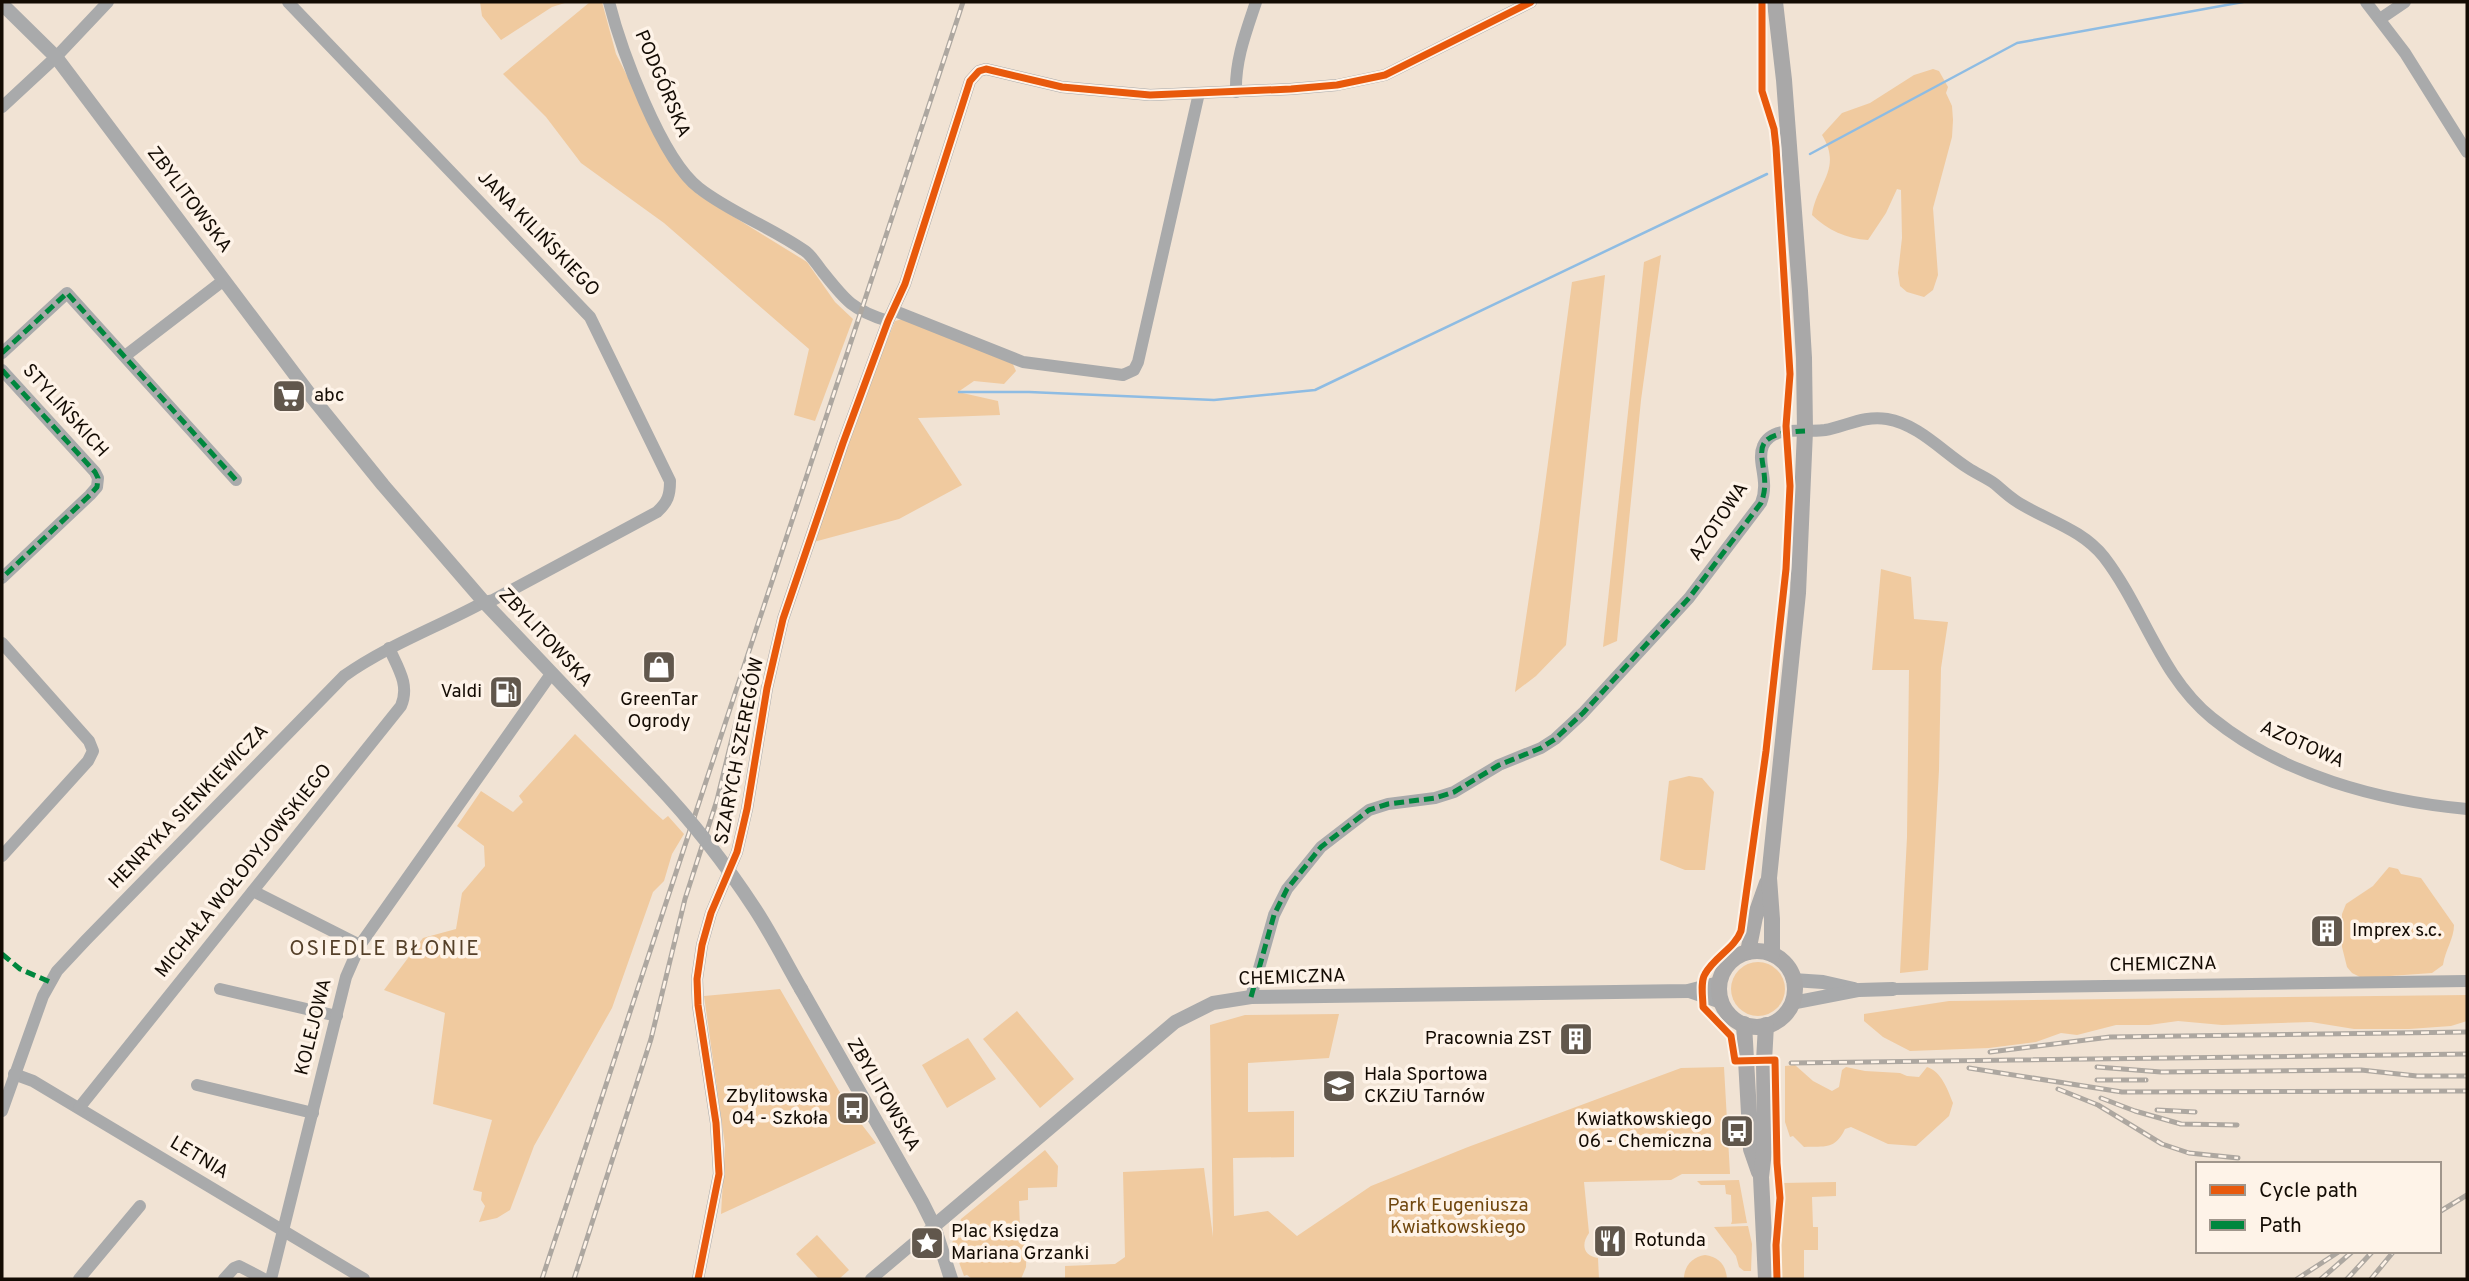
<svg xmlns="http://www.w3.org/2000/svg" width="2469" height="1281" font-family="Overpass,sans-serif">
<style>
.green{fill:#f0ca9f}
.lines{fill:none;stroke-linecap:round;stroke-linejoin:round}
.stream{stroke:#8ebce3;stroke-width:2.5}
.minor{stroke:#a9aaab;stroke-width:12}
.tertiary{stroke:#a9aaab;stroke-width:14}
.secondary{stroke:#a9a8a8;stroke-width:16}
.rail-casing{stroke:#ada7a0;stroke-width:5}
.rail{stroke:#fef3e8;stroke-width:2.5;stroke-dasharray:8;stroke-linecap:butt}
.tertiary-bridge{stroke:#a9aaab;stroke-width:14}
.quiet{stroke:#00873e;stroke-width:5;stroke-dasharray:10 5;stroke-linecap:butt}
.cycleway-casing{stroke:#fef3e8;stroke-width:11}
.cycleway{stroke:#e8590c;stroke-width:7}
.labels{text-anchor:middle;dominant-baseline:central;stroke-width:7;stroke-linejoin:round;paint-order:stroke}
.street-label{font-size:19px;fill:#130b03;stroke:#fef3e8}
.poi-label{font-size:19px;fill:#130b03;stroke:#fef3e8;text-anchor:start}
.park-label{font-size:19px;fill:#70470e;stroke:#fef3e8}
.neighbourhood-label{font-size:21px;letter-spacing:2px;fill:#554029;stroke:#fef3e8}
</style>
<rect width="100%" height="100%" fill="#f1e3d4"/>
<g class="green">
<polygon points="480,2 568,2 552,7 501,40 482,16"/>
<polygon points="590,2 602,2 616,54 643,107 697,194 807,262 835,302 853,319 815,421 794,415 809,349 664,223 581,163 546,117 503,74"/>
<path d="M 1933,69 L 1939,71 L 1948,87 L 1946,93 L 1952,106 L 1953,120 L 1952,137 L 1933,208 L 1938,275 L 1933,290 L 1924,297 L 1907,292 L 1900,286 L 1898,273 L 1902,238 L 1901,190 L 1897,189 L 1886,213 L 1868,240 C 1847,239 1827,230 1812,215 C 1816,184 1843,169 1822,135 L 1842,113 L 1870,103 L 1914,75 Z"/>
<polygon points="1661,255 1641,400 1617,641 1603,647 1644,262"/>
<polygon points="1605,275 1566,645 1536,676 1515,692 1539,530 1572,282"/>
<polygon points="906,318 1011,360 1016,371 1004,384 974,381 958,392 998,401 1000,415 918,418 962,485 899,519 810,543 848,435 895,321"/>
<polygon points="1881,569 1911,577 1914,619 1948,622 1941,668 1939,770 1928,970 1900,973 1907,837 1909,670 1872,670"/>
<polygon points="575,734 652,810 663,820 668,816 684,834 672,854 664,881 653,892 612,1008 534,1146 510,1210 497,1218 479,1222 485,1206 481,1200 482,1192 473,1190 492,1120 433,1104 445,1013 384,990 423,938 456,929 462,893 485,866 484,846 457,826 481,791 513,812 523,802 519,796"/>
<polygon points="1689,776 1702,778 1714,792 1705,870 1685,870 1660,860 1669,781"/>
<path d="M 2389,867 L 2398,869 L 2401,874 L 2421,878 L 2454,925 C 2454,939 2445,950 2443,965 L 2432,973 L 2362,978 L 2352,973 L 2347,967 L 2342,947 L 2342,914 L 2346,904 L 2373,886 Z"/>
<circle cx="1758" cy="989" r="27"/>
<polygon points="780,989 849,1108 876,1143 721,1214 725,1145 704,996"/>
<polygon points="2467,995 2467,1021 2451,1026 2409,1029 2354,1029 2311,1022 2222,1025 2178,1021 2149,1025 2116,1025 2077,1035 2061,1033 2036,1042 1989,1048 1910,1051 1883,1037 1864,1021 1864,1014 1949,1001"/>
<polygon points="1017,1011 1074,1079 1040,1108 983,1039"/>
<path d="M 1339,1014 L 1329,1058 L 1248,1063 L 1248,1112 L 1294,1111 L 1294,1157 L 1233,1158 L 1234,1216 L 1268,1211 L 1297,1236 L 1371,1186 L 1468,1147 L 1681,1068 L 1724,1067 L 1730,1174 L 1682,1174 L 1671,1180 L 1584,1182 L 1589,1233 C 1581,1244 1583,1256 1598,1258 L 1599,1279 L 1065,1278 L 1065,1266 L 1115,1264 L 1125,1257 L 1123,1172 L 1204,1168 L 1213,1237 L 1210,1025 L 1245,1015 Z"/>
<polygon points="968,1038 996,1079 947,1108 922,1065"/>
<path d="M 1795,1065 L 1813,1081 L 1832,1091 L 1839,1087 L 1842,1070 L 1846,1067 L 1865,1071 L 1900,1073 L 1907,1076 L 1919,1077 L 1927,1067 C 1941,1071 1948,1090 1953,1103 L 1949,1116 L 1916,1146 L 1888,1144 L 1851,1127 L 1845,1129 C 1835,1150 1825,1146 1804,1147 L 1793,1136 L 1790,1137 L 1785,1122 L 1785,1066 Z"/>
<polygon points="1045,1150 1058,1166 1057,1187 1028,1188 1028,1200 1019,1201 1020,1228 957,1229 961,1219"/>
<polygon points="1739,1180 1747,1223 1731,1224 1732,1221 1731,1195 1726,1194 1725,1185 1701,1185 1697,1181"/>
<polygon points="1836,1182 1836,1196 1812,1197 1813,1227 1818,1227 1818,1250 1804,1250 1804,1279 1779,1279 1782,1183"/>
<polygon points="1748,1226 1752,1244 1751,1271 1744,1271 1739,1267 1736,1256 1714,1227"/>
<polygon points="1027,1234 1026,1267 1021,1279 972,1279 967,1275 964,1276 952,1243 954,1238"/>
<polygon points="817,1235 849,1270 839,1279 819,1279 796,1254"/>
<path d="M 1705,1255 C 1719,1257 1726,1265 1727,1279 L 1684,1279 C 1684,1266 1692,1257 1705,1255 Z"/>
</g>
<g class="lines">
<g class="stream">
<polyline points="1810,154 2017,43 2243,2"/>
<polyline points="959,392 1029,392 1214,400 1315,390 1767,174"/>
</g>
<g class="minor">
<path d="M 609,2 C 621,49 661,159 699,188 C 731,213 771,227 805,251 C 812,256 817,265 822,271 C 845,300 852,310 888,321"/>
<polyline points="2366,2 2405,53 2467,152"/>
<polyline points="2380,19 2405,2"/>
<path d="M 1236,92 C 1235,60 1246,32 1256,2"/>
<polyline points="2,107 56,57 108,2"/>
<polyline points="895,311 1023,362 1123,375 1134,370 1138,362 1199,93"/>
<polyline points="2,353 67,293 236,480"/>
<polyline points="125,356 224,280"/>
<polyline points="2,370 95,472 98,478 97,487 90,495 2,578"/>
<polyline points="2,643 89,741 93,751 88,761 2,856"/>
<polyline points="253,891 360,945"/>
<polyline points="220,989 337,1016"/>
<polyline points="1893,989 2467,981"/>
<path d="M 1251,997 L 1274,915 L 1287,889 L 1321,847 L 1369,810 L 1388,804 L 1435,798 L 1454,792 L 1499,765 L 1541,748 L 1555,739 L 1583,713 L 1689,598 L 1761,503 C 1770,480 1756,462 1763,446 C 1772,424 1807,433 1825,430 C 1846,426 1865,415 1887,419 C 1918,424 1943,452 1968,468 C 1977,474 1987,478 1995,484 C 2002,490 2008,496 2016,501 C 2045,520 2081,528 2104,557 C 2144,609 2160,676 2212,718 C 2282,775 2379,801 2467,809"/>
<polyline points="14,1074 33,1081 364,1279"/>
<polyline points="197,1085 313,1113"/>
<path d="M 79,1108 L 401,706 C 410,685 398,668 389,648"/>
<path d="M 2,1111 L 43,996 L 57,971 L 86,940 L 344,676 C 388,645 438,627 484,602 L 493,600 L 657,512 C 668,502 670,495 670,481 L 590,317 L 288,2"/>
<polyline points="79,1279 140,1206"/>
<polyline points="224,1279 234,1268 239,1266 264,1279"/>
<polyline points="271,1279 346,977 360,945 551,674"/>
<polyline points="698,1279 719,1174 716,1123 698,1005 697,979 702,945 711,913 737,852 747,809 767,688 783,619 843,443 888,321 905,284 970,81 979,71 986,69 1062,87 1150,95 1291,89 1337,85 1385,75 1531,2"/>
<polyline points="871,1279 934,1226"/>
</g>
<g class="tertiary">
<polyline points="2,4 56,57 311,396 383,485 484,602 654,781"/>
<polyline points="1793,980 1823,982 1854,989"/>
<polyline points="801,989 922,1202 934,1226 951,1279"/>
<polyline points="1689,991 1721,1002"/>
<polyline points="1792,1003 1859,990 1893,989"/>
<polyline points="934,1226 1175,1022 1213,1003 1251,997 1688,991 1719,983"/>
</g>
<g class="secondary">
<circle cx="1757" cy="989" r="38"/>
<polyline points="1748,952 1755,917 1767,883"/>
<polyline points="1772,954 1772,919 1769,878 1798,593 1805,431 1804,358 1800,291 1784,80 1775,2"/>
<polyline points="1744,1024 1751,1149 1759,1172"/>
<polyline points="1766,1025 1764,1061 1765,1143 1761,1177 1766,1279"/>
</g>
<g class="rail-casing">
<g id="rail">
<polyline points="1990,1052 2110,1037 2467,1032"/>
<polyline points="1791,1063 2467,1054"/>
<polyline points="2097,1067 2161,1072 2361,1070 2417,1076 2467,1076"/>
<polyline points="1969,1068 2122,1092 2467,1091"/>
<polyline points="2097,1080 2146,1080"/>
<polyline points="2058,1089 2098,1105 2162,1144 2189,1153 2238,1158"/>
<polyline points="2101,1098 2135,1111 2181,1124 2237,1125"/>
<polyline points="2157,1110 2195,1112"/>
<polyline points="2439,1212 2467,1195"/>
<polyline points="542,1279 963,2"/>
<polyline points="574,1279 651,1039 685,899 717,800 738,714"/>
<polyline points="2297,1279 2340,1251"/>
<polyline points="2321,1279 2353,1251"/>
<polyline points="2347,1279 2373,1251"/>
<polyline points="2371,1279 2394,1251"/>
</g>
</g>
<use href="#rail" class="rail"/>
<path class="tertiary-bridge" d="M 654,781 C 692,821 725,863 755,909 C 772,935 786,963 801,989"/>
<g class="quiet">
<polyline points="2,353 67,293 236,480"/>
<polyline points="2,370 95,472 98,478 97,487 90,495 2,578"/>
<polyline points="2,954 20,969 50,982"/>
<path d="M 1251,997 L 1274,915 L 1287,889 L 1321,847 L 1369,810 L 1388,804 L 1435,798 L 1454,792 L 1499,765 L 1541,748 L 1555,739 L 1583,713 L 1689,598 L 1761,503 C 1777,464 1732,434 1805,431"/>
</g>
<g class="cycleway-casing">
<g id="cycleway">
<path d="M 1762,2 L 1762,91 L 1774,129 L 1776,147 L 1790,374 L 1786,426 L 1790,486 L 1786,569 L 1766,751 L 1741,931 C 1735,948 1714,957 1705,974 C 1700,982 1703,998 1703,1007 L 1731,1036 L 1735,1061 L 1775,1060 L 1777,1163 L 1780,1198 L 1776,1245 L 1777,1279"/>
<polyline points="698,1279 719,1174 716,1123 698,1005 697,979 702,945 711,913 737,852 747,809 767,688 783,619 843,443 888,321 905,284 970,81 979,71 986,69 1062,87 1150,95 1291,89 1337,85 1385,75 1531,2"/>
</g>
</g>
<use href="#cycleway" class="cycleway"/>
</g>
<defs>
<g id="supermarket-square" transform="scale(1.75)"><rect x="-9" y="-9" width="18" height="18" rx="4" fill="#61574c" stroke="#fef3e8"/><path d="M-6-5.5h2.5l.6 2H6L4.5 2H-2.5L-4.4-4H-6ZM-1.5 3.2a1.3 1.3 0 1 0 .1 0ZM3 3.2a1.3 1.3 0 1 0 .1 0Z" fill="#fff"/></g>
<g id="shop-square" transform="scale(1.75)"><rect x="-9" y="-9" width="18" height="18" rx="4" fill="#61574c" stroke="#fef3e8"/><path d="M-5-2.5h2.3a2.7 3.5 0 0 1 5.4 0H5L5.5 6h-11ZM-1.5-2.5h3a1.5 2.3 0 0 0-3 0Z" fill="#fff"/></g>
<g id="fuel-square" transform="scale(1.75)"><rect x="-9" y="-9" width="18" height="18" rx="4" fill="#61574c" stroke="#fef3e8"/><path d="M-5.5-6h7V0h2V4h1.3V-2.5L3-4.5l.8-.8L6-3V5H2.5V1h-1V6h-7ZM-4.2-4.7v3.2H.2V-4.7Z" fill="#fff"/></g>
<g id="building-square" transform="scale(1.75)"><rect x="-9" y="-9" width="18" height="18" rx="4" fill="#61574c" stroke="#fef3e8"/><path d="M-4-6H4V6H1V3H-1V6H-4ZM-2.5-4.3h1.7v1.8h-1.7ZM.8-4.3h1.7v1.8H.8ZM-2.5-1h1.7V.8h-1.7ZM.8-1h1.7V.8H.8Z" fill="#fff"/></g>
<g id="school-square" transform="scale(1.75)"><rect x="-9" y="-9" width="18" height="18" rx="4" fill="#61574c" stroke="#fef3e8"/><path d="M0-5L7-2L0 1L-7-2ZM-4 1L0 2.5L4 1V4Q0 6-4 4Z" fill="#fff"/></g>
<g id="bus-square" transform="scale(1.75)"><rect x="-9" y="-9" width="18" height="18" rx="4" fill="#61574c" stroke="#fef3e8"/><path d="M-5-6H5V4H4V6H2V4H-2V6H-4V4H-5ZM-3.5-4V0h7V-4ZM-3.5 1.2v1.5H-2V1.2ZM2 1.2v1.5H3.5V1.2Z" fill="#fff"/></g>
<g id="restaurant-square" transform="scale(1.75)"><rect x="-9" y="-9" width="18" height="18" rx="4" fill="#61574c" stroke="#fef3e8"/><path d="M-5-6h1v4h1v-4h1v4h1v-4h1v5L-1.5 .5V6h-2V.5L-5-1ZM5-6V6H3V1.5H1.5Q1.5-4 5-6Z" fill="#fff"/></g>
<g id="sight-square" transform="scale(1.75)"><rect x="-9" y="-9" width="18" height="18" rx="4" fill="#61574c" stroke="#fef3e8"/><path d="M0-6L1.8-2.2L6-1.7L2.9 1.2L3.7 5.4L0 3.3L-3.7 5.4L-2.9 1.2L-6-1.7L-1.8-2.2Z" fill="#fff"/></g>
</defs>
<g fill-rule="evenodd">
<use href="#supermarket-square" x="289" y="396"/>
<use href="#shop-square" x="659" y="667"/>
<use href="#fuel-square" x="506" y="692"/>
<use href="#building-square" x="2327" y="931"/>
<use href="#building-square" x="1576" y="1039"/>
<use href="#school-square" x="1339" y="1086"/>
<use href="#bus-square" x="853" y="1108"/>
<use href="#bus-square" x="1737" y="1131"/>
<use href="#restaurant-square" x="1610" y="1241"/>
<use href="#sight-square" x="927" y="1243"/>
</g>
<g class="labels">
<g class="street-label">
<text transform="translate(662 84) rotate(67)">PODGÓRSKA</text>
<text transform="translate(189 200) rotate(53)">ZBYLITOWSKA</text>
<text transform="translate(538 234) rotate(46)">JANA KILIŃSKIEGO</text>
<text transform="translate(65 411) rotate(48)">STYLIŃSKICH</text>
<text transform="translate(1719 522) rotate(-56)">AZOTOWA</text>
<text transform="translate(545 638) rotate(47)">ZBYLITOWSKA</text>
<text transform="translate(2302 745) rotate(24)">AZOTOWA</text>
<text transform="translate(740 751) rotate(-79)">SZARYCH SZEREGÓW</text>
<text transform="translate(189 807) rotate(-46)">HENRYKA SIENKIEWICZA</text>
<text transform="translate(244 871) rotate(-51)">MICHAŁA WOŁODYJOWSKIEGO</text>
<text transform="translate(2163 965) rotate(-1)">CHEMICZNA</text>
<text transform="translate(1292 978) rotate(-2)">CHEMICZNA</text>
<text transform="translate(314 1027) rotate(-76)">KOLEJOWA</text>
<text transform="translate(883 1095) rotate(60)">ZBYLITOWSKA</text>
<text transform="translate(199 1158) rotate(31)">LETNIA</text>
</g>
<g class="poi-label">
<text x="314" y="396">abc</text>
<text x="482" y="692" text-anchor="end">Valdi</text>
<text x="659" y="700" text-anchor="middle">GreenTar<tspan x="659" dy="22">Ogrody</tspan></text>
<text x="2352" y="931">Imprex s.c.</text>
<text x="1552" y="1039" text-anchor="end">Pracownia ZST</text>
<text x="1364" y="1075">Hala Sportowa<tspan x="1364" dy="22">CKZiU Tarnów</tspan></text>
<text x="828" y="1097" text-anchor="end">Zbylitowska<tspan x="828" dy="22">04 - Szkoła</tspan></text>
<text x="1712" y="1120" text-anchor="end">Kwiatkowskiego<tspan x="1712" dy="22">06 - Chemiczna</tspan></text>
<text x="951" y="1232">Plac Księdza<tspan x="951" dy="22">Mariana Grzanki</tspan></text>
<text x="1634" y="1241">Rotunda</text>
</g>
<g class="park-label">
<text x="1458" y="1206">Park Eugeniusza<tspan x="1458" dy="22">Kwiatkowskiego</tspan></text>
</g>
<g class="neighbourhood-label">
<text x="385" y="949">OSIEDLE BŁONIE</text>
</g>
</g>
<rect width="2469" height="1281" fill="none" stroke="#130b03" stroke-width="7"/>
<rect x="2196" y="1162" width="245" height="91" fill="#fef3e8" stroke="#a0968c" stroke-width="2"/>
<rect x="2210" y="1185" width="35" height="10" fill="#e8590c" stroke="#a0968c" stroke-width="2"/>
<text x="2259" y="1197" font-size="21" fill="#130b03">Cycle path</text>
<rect x="2210" y="1220" width="35" height="10" fill="#00873e" stroke="#a0968c" stroke-width="2"/>
<text x="2259" y="1232" font-size="21" fill="#130b03">Path</text>
</svg>
